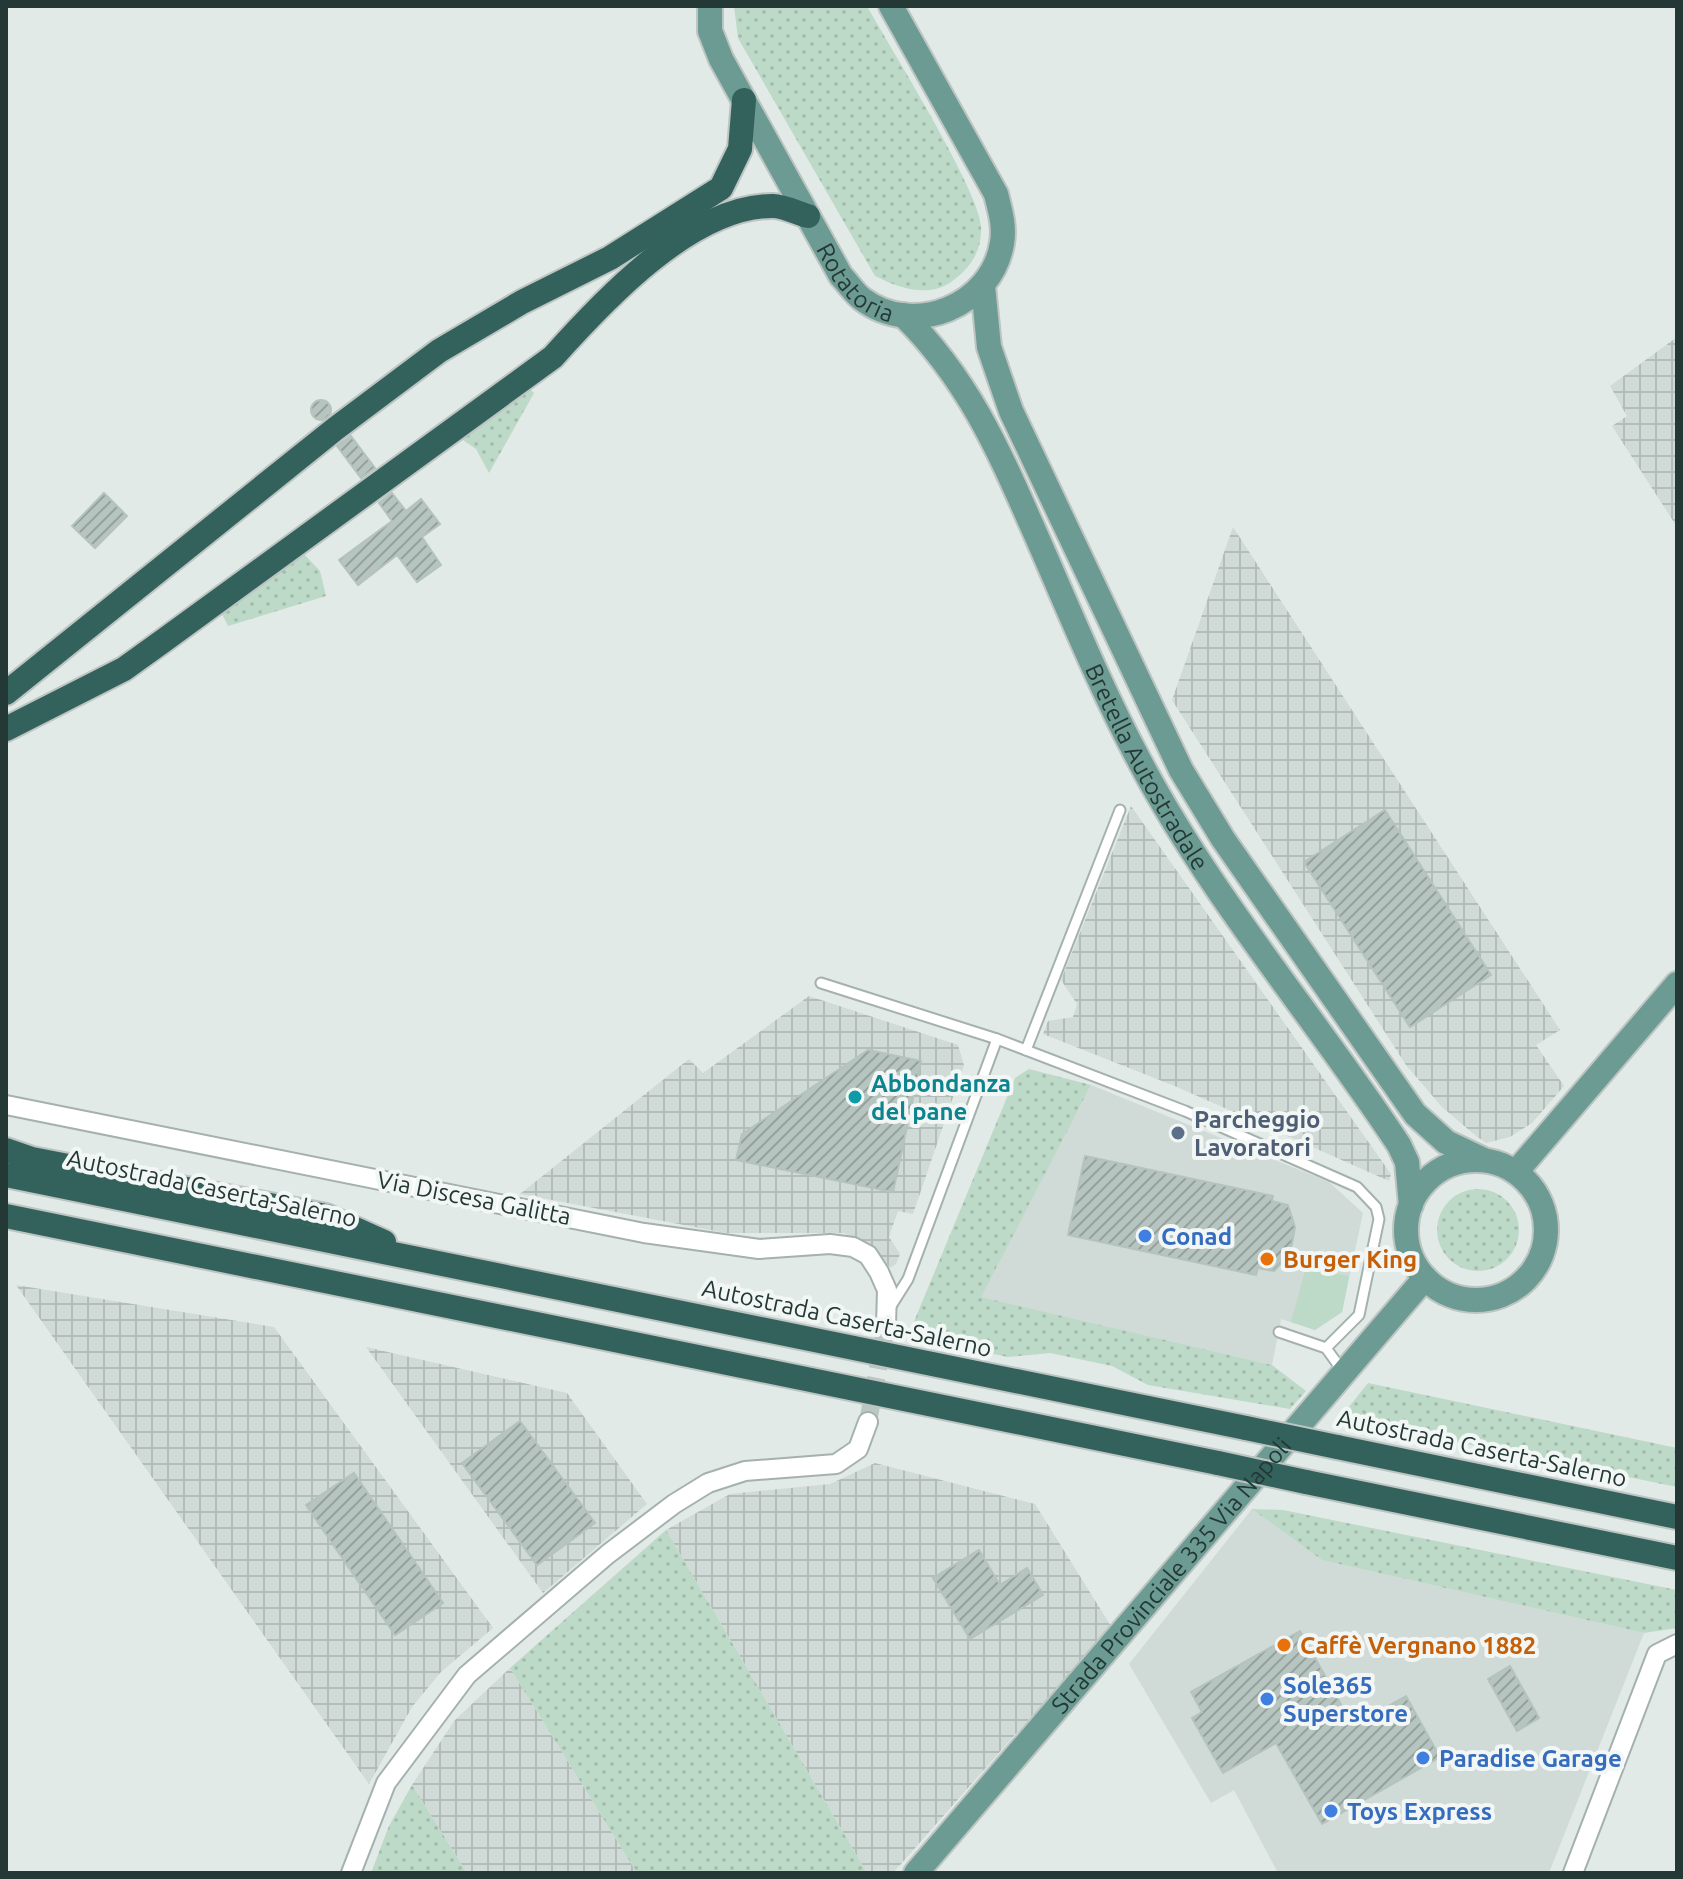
<svg xmlns="http://www.w3.org/2000/svg" width="1683" height="1879" font-family="Ubuntu,sans-serif">
<style>
.built{fill:#d0dad6}
.industrial{fill:url(#industrial-grid)}
.grass{fill:url(#grass-dots)}
.green{fill:#bdd9c7}
.building{fill:url(#building-hatch);stroke:#b5c3be;stroke-width:2}
.lines{fill:none;stroke-linecap:round;stroke-linejoin:round}
.minor-tunnel{stroke:#bbc7c3;stroke-width:18;stroke-dasharray:18 9;stroke-linecap:butt}
.service-casing{stroke:#a5b1ae;stroke-width:13}
.minor-casing{stroke:#a5b1ae;stroke-width:22}
.primary-casing{stroke:#bdc4c2;stroke-width:28}
.motorway-casing{stroke:#bdc4c2;stroke-width:28}
.service{stroke:#fff;stroke-width:9}
.minor{stroke:#fff;stroke-width:18}
.primary{stroke:#6b9b92;stroke-width:24}
.motorway{stroke:#33625c;stroke-width:24}
.motorway-bridge-casing{stroke:#bdc4c2;stroke-width:28;stroke-linecap:butt}
.motorway-bridge{stroke:#33625c;stroke-width:24}
.culture-dot{fill:#0f9aa8;stroke:#f2f7f5;stroke-width:3}
.service-dot{fill:#5c6f8a;stroke:#f2f7f5;stroke-width:3}
.shop-dot{fill:#3f7fe0;stroke:#f2f7f5;stroke-width:3}
.food-dot{fill:#e8710a;stroke:#f2f7f5;stroke-width:3}
.labels{text-anchor:middle;dominant-baseline:central;stroke-width:8;stroke-linejoin:round;paint-order:stroke}
.street-label{font-size:24px;fill:#243935;stroke:#f2f7f5}
.culture-label{font-size:24px;font-weight:bold;fill:#0d838f;stroke:#f2f7f5;text-anchor:start}
.service-label{font-size:24px;font-weight:bold;fill:#4e5e75;stroke:#f2f7f5;text-anchor:start}
.shop-label{font-size:24px;font-weight:bold;fill:#366cbe;stroke:#f2f7f5;text-anchor:start}
.food-label{font-size:24px;font-weight:bold;fill:#c56008;stroke:#f2f7f5;text-anchor:start}
</style>
<defs>
<pattern id="industrial-grid" width="8" height="8" patternUnits="userSpaceOnUse" patternTransform="scale(2)"><rect width="8" height="8" fill="#d0dad6"/><path d="M0 4h8M4 0v8" fill="none" stroke="#b2bcb8"/></pattern>
<pattern id="grass-dots" width="8" height="8" patternUnits="userSpaceOnUse" patternTransform="scale(2)"><rect width="8" height="8" fill="#bdd9c7"/><path d="M2 2h.1M6 6h.1" fill="none" stroke="#a2bbac" stroke-width="1.8" stroke-linecap="round"/></pattern>
<pattern id="building-hatch" width="6" height="6" patternUnits="userSpaceOnUse" patternTransform="scale(2)"><rect width="6" height="6" fill="#b7c5c0"/><path d="M-1 1l2-2M0 6l6-6M5 7l2-2" fill="none" stroke="#95a19d"/></pattern>
</defs>
<rect width="100%" height="100%" fill="#e1eae7"/>
<g class="built">
<polygon points="1091,1085 1329,1182 1363,1213 1342,1312 1315,1330 1281,1319 1272,1365 980,1297"/>
<polygon points="1252,1509 1322,1560 1644,1633 1549,1873 1278,1873 1234,1790 1211,1803 1129,1664"/>
</g>
<g class="industrial">
<polygon points="1677,337 1677,527 1612,426 1627,416 1610,386"/>
<polygon points="1233,527 1560,1030 1536,1045 1564,1086 1532,1123 1510,1137 1486,1143 1476,1136 1442,1107 1406,1065 1172,700"/>
<polygon points="1131,806 1391,1174 1389,1181 1177,1087 1043,1034 1048,1021 1073,1017 1077,1004 1061,980"/>
<polygon points="809,996 958,1045 964,1065 913,1214 898,1211 889,1237 900,1254 896,1264 890,1268 877,1251 844,1233 726,1233 520,1194 689,1059 703,1073"/>
<polygon points="16,1285 274,1327 493,1628 441,1672 412,1707 369,1784"/>
<polygon points="366,1347 567,1393 647,1504 543,1593"/>
<polygon points="875,1463 1035,1504 1111,1626 893,1873 867,1873 666,1530 730,1494 830,1484"/>
<polygon points="510,1668 637,1873 467,1873 412,1785 454,1721"/>
</g>
<g class="grass">
<path d="M 734,6 L 867,6 C 889,46 981,193 981,227 C 982,249 972,266 955,279 C 931,299 901,289 875,276 L 738,38 Z"/>
<polygon points="527,386 534,393 489,473 476,449 460,438"/>
<polygon points="302,552 320,571 326,596 228,626 222,614"/>
<polygon points="1029,1069 1091,1085 981,1297 1272,1365 1306,1391 1290,1409 1148,1385 1112,1366 1050,1353 1008,1357 908,1336 1015,1078"/>
<circle cx="1478" cy="1230" r="41"/>
<polygon points="1368,1383 1677,1448 1677,1487 1340,1418"/>
<polygon points="1252,1509 1283,1510 1677,1590 1677,1628 1644,1633 1322,1560"/>
<polygon points="666,1530 867,1873 637,1873 510,1668"/>
<polygon points="412,1785 467,1873 371,1873 389,1826"/>
</g>
<polygon class="green" points="1306,1268 1349,1276 1342,1312 1315,1330 1291,1322"/>
<g class="building">
<circle cx="321" cy="410" r="10"/>
<polygon points="351,436 375,468 361,478 337,446"/>
<polygon points="104,493 127,516 95,548 72,526"/>
<polygon points="392,493 406,511 421,499 440,524 422,537 441,565 417,582 397,555 358,585 339,560 392,521 379,503"/>
<polygon points="1385,810 1491,975 1410,1027 1304,862"/>
<polygon points="868,1050 921,1061 893,1192 736,1160 742,1134"/>
<polygon points="1085,1156 1273,1196 1272,1201 1288,1205 1295,1227 1290,1254 1274,1271 1258,1268 1256,1275 1068,1235"/>
<polygon points="520,1421 595,1523 537,1565 462,1463"/>
<polygon points="354,1473 443,1603 395,1635 306,1505"/>
<polygon points="979,1550 1000,1585 1027,1568 1043,1595 970,1639 933,1578"/>
<polygon points="1300,1631 1353,1726 1406,1696 1440,1757 1322,1824 1276,1743 1223,1773 1192,1718 1202,1712 1191,1692"/>
<polygon points="1510,1666 1539,1718 1517,1731 1488,1679"/>
</g>
<g class="lines">
<polyline class="minor-tunnel" points="868,1422 886,1325"/>
<g class="service-casing">
<g id="service">
<polyline points="821,983 997,1039 1185,1111 1357,1187 1376,1207 1379,1219 1359,1315 1326,1348"/>
<polyline points="1026,1050 1120,810"/>
<polyline points="891,1306 908,1279 997,1039"/>
<polyline points="1279,1332 1326,1348 1344,1373"/>
</g>
</g>
<g class="minor-casing">
<g id="minor">
<polyline points="6,1105 644,1233 759,1249 830,1244 853,1247 868,1255 879,1272 887,1290 886,1325"/>
<polyline points="351,1873 386,1783 467,1675 608,1554 674,1504 708,1483 745,1471 836,1464 858,1449 868,1422"/>
<polyline points="1573,1873 1657,1654 1677,1644"/>
</g>
</g>
<g class="primary-casing">
<g id="primary">
<path id="s1" d="M 710,6 L 710,31 L 721,59 L 841,276 C 848,283 854,293 862,299 C 914,338 992,306 1002,243 C 1005,226 1000,210 996,194 L 891,6"/>
<polyline points="983,286 989,347 1011,411 1181,770 1223,839 1415,1114 1446,1142 1484,1160"/>
<path id="s2" d="M 903,315 C 969,380 999,451 1036,535 C 1069,610 1100,687 1139,760 C 1211,897 1314,1016 1399,1145 L 1407,1162 L 1411,1205"/>
<circle cx="1476" cy="1230" r="70"/>
<polyline points="1516,1172 1677,984"/>
<path id="s3" d="M 916,1873 L 1425,1278"/>
</g>
</g>
<g class="motorway-casing">
<g id="motorway">
<polyline points="6,693 335,429 439,351 522,302 610,258 721,188 740,149 744,100"/>
<path d="M 6,729 L 124,669 L 163,641 L 553,357 C 603,301 692,205 773,206 C 784,206 797,213 808,216"/>
<polyline points="6,1150 32,1159 326,1216 384,1242"/>
<polyline points="6,1175 1246,1428"/>
<polyline points="6,1216 1218,1463"/>
<polyline points="1337,1447 1677,1517"/>
<polyline points="1306,1482 1677,1558"/>
</g>
</g>
<use href="#service" class="service"/>
<use href="#minor" class="minor"/>
<use href="#primary" class="primary"/>
<use href="#motorway" class="motorway"/>
<g class="motorway-bridge-casing">
<g id="motorway-bridge">
<polyline points="1246,1428 1337,1447"/>
<polyline points="1218,1463 1306,1482"/>
</g>
</g>
<use href="#motorway-bridge" class="motorway-bridge"/>
</g>
<circle class="culture-dot" cx="855" cy="1097" r="8"/>
<circle class="service-dot" cx="1178" cy="1133" r="8"/>
<g class="shop-dot">
<circle cx="1145" cy="1236" r="8"/>
<circle cx="1267" cy="1699" r="8"/>
<circle cx="1423" cy="1758" r="8"/>
<circle cx="1331" cy="1811" r="8"/>
</g>
<g class="food-dot">
<circle cx="1267" cy="1259" r="8"/>
<circle cx="1284" cy="1645" r="8"/>
</g>
<g class="labels">
<g class="street-label">
<text stroke="none"><textPath href="#s1" startOffset="318">Rotatoria</textPath></text>
<text stroke="none"><textPath href="#s2" startOffset="516">Bretella Autostradale</textPath></text>
<text transform="translate(212 1188) rotate(12)">Autostrada Caserta-Salerno</text>
<text transform="translate(474 1198) rotate(11)">Via Discesa Galitta</text>
<text transform="translate(847 1318) rotate(12)">Autostrada Caserta-Salerno</text>
<text transform="translate(1482 1448) rotate(12)">Autostrada Caserta-Salerno</text>
<text stroke="none"><textPath href="#s3" startOffset="392">Strada Provinciale 335 Via Napoli</textPath></text>
</g>
<g class="culture-label">
<text x="871" y="1083">Abbondanza<tspan x="871" dy="28">del pane</tspan></text>
</g>
<g class="service-label">
<text x="1194" y="1119">Parcheggio<tspan x="1194" dy="28">Lavoratori</tspan></text>
</g>
<g class="shop-label">
<text x="1161" y="1236">Conad</text>
<text x="1283" y="1685">Sole365<tspan x="1283" dy="28">Superstore</tspan></text>
<text x="1439" y="1758">Paradise Garage</text>
<text x="1347" y="1811">Toys Express</text>
</g>
<g class="food-label">
<text x="1283" y="1259">Burger King</text>
<text x="1300" y="1645">Caffè Vergnano 1882</text>
</g>
</g>
<rect width="1683" height="1879" fill="none" stroke="#243935" stroke-width="16"/>
</svg>
